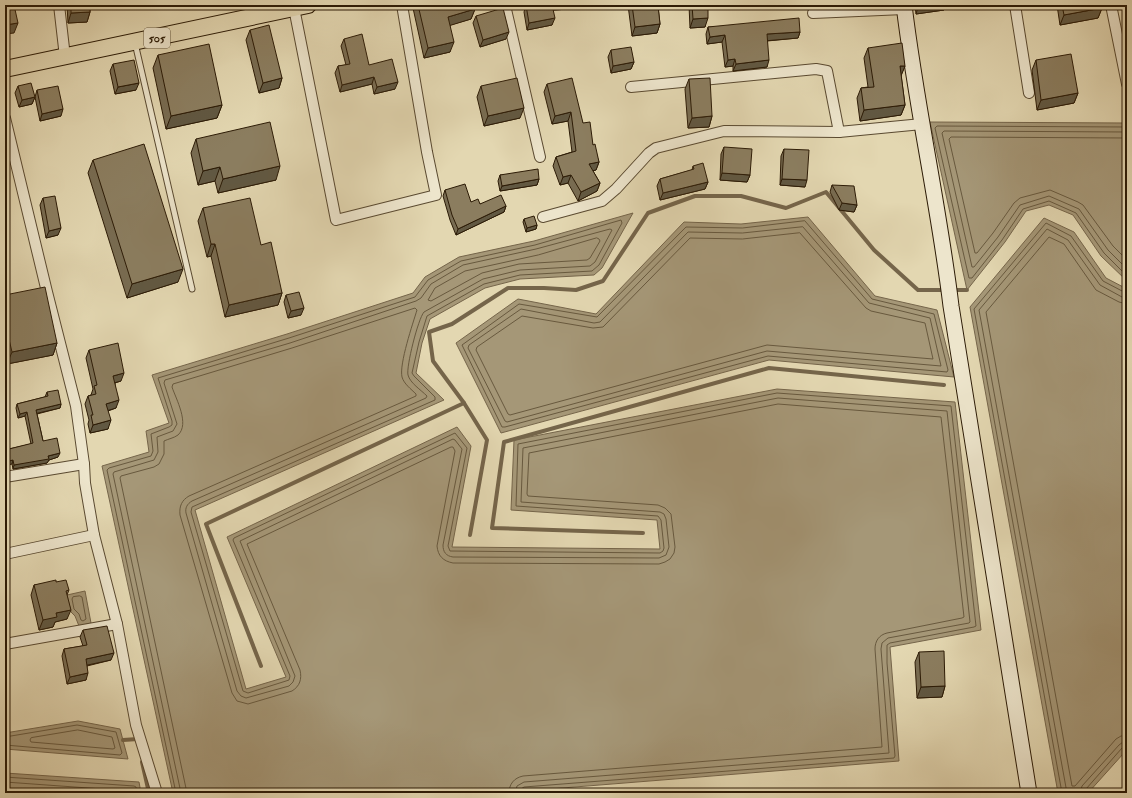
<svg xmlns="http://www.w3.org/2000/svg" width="1132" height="798" font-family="'IM FELL Double Pica',serif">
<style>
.water{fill:#a59777;stroke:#75654a}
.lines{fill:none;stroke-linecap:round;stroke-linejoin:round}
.shore{stroke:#68593e;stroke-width:1}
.stream{stroke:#75654a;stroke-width:4}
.lane-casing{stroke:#5a4a31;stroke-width:7}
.street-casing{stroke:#5a4a31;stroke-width:12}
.secondary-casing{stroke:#2c1b06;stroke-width:17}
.primary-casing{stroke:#2c1b06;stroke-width:18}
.lane{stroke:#ede5cc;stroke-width:5}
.street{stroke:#ede5cc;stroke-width:10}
.secondary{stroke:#ede5cc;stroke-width:15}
.primary{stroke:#e3d7b1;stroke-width:16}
.wall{fill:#786c52;stroke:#2c1b06}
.shaded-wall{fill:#615842;stroke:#2c1b06}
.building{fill:#8b7d5f;stroke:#2c1b06}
.labels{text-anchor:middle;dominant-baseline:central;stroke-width:3;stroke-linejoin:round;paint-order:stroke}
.shield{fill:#ede5cc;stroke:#665841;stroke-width:1}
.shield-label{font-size:12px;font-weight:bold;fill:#2c1b06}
</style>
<rect width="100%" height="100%" fill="#e3d7b1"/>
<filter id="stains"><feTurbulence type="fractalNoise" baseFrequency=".005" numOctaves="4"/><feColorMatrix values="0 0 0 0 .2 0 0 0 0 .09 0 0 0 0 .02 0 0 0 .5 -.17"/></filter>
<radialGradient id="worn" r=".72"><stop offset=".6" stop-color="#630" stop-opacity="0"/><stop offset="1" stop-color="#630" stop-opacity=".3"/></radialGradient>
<g class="water">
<polygon points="930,122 1127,123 1127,281 1101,256 1073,215 1049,205 1026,211 1005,242 967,290"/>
<polygon points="633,213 602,268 594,275 520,279 485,288 430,319 422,343 416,373 444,400 195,510 246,689 286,677 227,537 457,427 471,446 452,547 660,549 657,520 511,510 514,440 777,389 955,402 981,630 890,647 899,761 500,793 173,793 102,466 149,452 146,431 169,423 152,375 287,334 413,293 425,277 459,257 534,241"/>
<polygon points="808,217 875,296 937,310 954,377 769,360 501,433 456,343 518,299 596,314 684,222 741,224"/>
<polygon points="1044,218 1074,232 1106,278 1127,289 1127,748 1123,754 1088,793 1058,793 970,307"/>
<polygon points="85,591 91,623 79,626 75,616 71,612 67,595"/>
<polygon points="78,721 120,729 128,759 5,749 5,733"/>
<polygon points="5,773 139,782 141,793 5,793"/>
</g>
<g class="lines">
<g class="shore">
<polyline points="1127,127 937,126 935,128 969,278 972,278 1002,240 1023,209 1049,201 1076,213 1104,253 1127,276"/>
<polyline points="1127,132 944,131 942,133 972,267 974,267 998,237 1020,205 1049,196 1079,209 1108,250 1127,269"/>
<polyline points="1127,138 951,137 949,139 975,253 977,253 993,233 1014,203 1020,198 1050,190 1078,202 1083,205 1113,246 1127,260"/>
<polygon points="805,221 872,299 934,314 948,370 947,372 768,356 505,427 502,427 462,345 519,304 597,317 686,227 742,228"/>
<polygon points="803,227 869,303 930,318 941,366 767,351 507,422 505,421 468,348 469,345 521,309 594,323 600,322 688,232 742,233"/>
<polygon points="800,233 866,308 871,311 925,323 933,359 767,345 510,415 508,414 476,350 477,347 522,316 593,328 603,327 690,238 742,239"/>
<polygon points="597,238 599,239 600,241 590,258 587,260 519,264 482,273 431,301 428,300 435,288 465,271 538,255"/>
<polyline points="1127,304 1119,302 1096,290 1064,244 1049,237 986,312 1072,786 1075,786 1116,739 1121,736 1127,735"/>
<polygon points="80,596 82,597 86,619 83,621 81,620 79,614 74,609 72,599 73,597"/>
<polygon points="78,730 112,737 115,748 113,749 31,742 30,740 31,738"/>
<polyline points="5,737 77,725 116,732 122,753 120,755 5,745"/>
<polyline points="5,777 134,786 136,787 137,793"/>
<polyline points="5,782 130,791 132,793"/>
<polyline points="5,788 75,793"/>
<polyline points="176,793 107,470 109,468 151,456 153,451 151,434 169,427 172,425 172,421 158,378 289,338 415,297 428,280 461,261 535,245 621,220 622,223 599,265 592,271 520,275 484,284 427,316 419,342 412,373 414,376 435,397 435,400 192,507 191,512 243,691 248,693 286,681 289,680 290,676 233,540 234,538 455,433 467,448 448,546 450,551 660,553 663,551 664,548 661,520 658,516 516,506 518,444 777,393 951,406 976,626 974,627 890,643 887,645 887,663 895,756 894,758 524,787 521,789 520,793"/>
<path d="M 181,793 L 113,474 L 114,472 L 154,460 L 158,452 L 157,437 L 173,431 L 177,424 L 164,383 L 165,380 L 290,343 L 416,301 L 421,298 L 431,284 L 463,265 L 536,249 L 610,229 L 612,230 L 595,262 L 590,266 L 520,270 L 483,279 L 424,312 C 418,319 406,367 408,375 C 410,383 421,390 427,396 L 426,398 L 192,501 C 187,504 185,508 186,513 L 237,691 L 241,696 L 246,698 L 289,686 L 293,682 L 295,676 L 240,541 L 453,439 L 455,440 L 462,449 L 443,545 C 443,552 446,556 453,557 L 659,558 L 666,555 L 669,547 L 666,519 L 664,514 L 660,512 L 521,502 L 523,448 L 778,398 L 947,411 L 970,622 L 969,623 L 888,638 L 882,643 L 881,649 L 889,753 L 524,782 L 517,786 L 515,793"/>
<path d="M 187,793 L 120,478 L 121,476 L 154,467 L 159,464 L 164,454 L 164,441 C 168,439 174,438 178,435 C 190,424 176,399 172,387 L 173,384 L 292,348 L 415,308 L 417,310 C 413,323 399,364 402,377 C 404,384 411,389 416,394 L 416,396 L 189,496 C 182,500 179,506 180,515 L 232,693 L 237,701 L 248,704 L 292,691 C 300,686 302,679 300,670 L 247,544 L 451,447 L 453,447 L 455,451 L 437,546 C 438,556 443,561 453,563 L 659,564 L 665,562 L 670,559 L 674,553 L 675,547 L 671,514 L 665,508 L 658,505 L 528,496 L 527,494 L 529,453 L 778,404 L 941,417 L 964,617 L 962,618 L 887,633 C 879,635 875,641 875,649 L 882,747 L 523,776 C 514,778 509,784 509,793"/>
<polyline points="1062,793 974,309 1046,223 1071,236 1103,281 1124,292 1127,293"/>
<polyline points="1067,793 979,310 1047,229 1068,240 1100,285 1122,297 1127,298"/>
<polyline points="1080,793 1082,786 1119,745 1123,742 1127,742"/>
<polyline points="1085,793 1086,789 1122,748 1127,747"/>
</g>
<g class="stream">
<polyline points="464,403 487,440 470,535"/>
<polyline points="643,533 492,528 504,442 769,368 944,385"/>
<polyline points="261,666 206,524 464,403 433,361 429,332 452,324 508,288 544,288 576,290 603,281 648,213 695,196 741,196 786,208 826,192 874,250 918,290 967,290"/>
<polyline points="123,740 138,739 138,741"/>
<polyline points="142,762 149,793"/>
</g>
<g class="lane-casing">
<polyline id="lane" points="135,43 192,289"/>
</g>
<g class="street-casing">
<g id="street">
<polyline points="59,5 65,57"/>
<polyline points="505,5 540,157"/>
<polyline points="1015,5 1029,93"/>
<polyline points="1111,5 1127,84"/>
<polyline points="294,8 336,220 436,195 427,152 402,5"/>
<polyline points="813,13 904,9"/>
<polyline points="631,87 816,69 827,71 839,132"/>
<polyline points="5,118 47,292 76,406 84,464 85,483 94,535 117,624 136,725 157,793"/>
<polyline points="543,217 602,201 616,189 649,153 656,148 724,131 839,132 922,124"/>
<polyline points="5,477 84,464"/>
<polyline points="5,554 94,535"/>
<polyline points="5,644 117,624"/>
</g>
</g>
<g class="secondary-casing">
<path id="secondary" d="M 904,5 C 916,106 939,206 951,306 L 1029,793"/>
</g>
<g class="primary-casing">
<polyline id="primary" points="5,69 308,5"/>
</g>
<use href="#lane" class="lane"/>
<use href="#street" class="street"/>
<use href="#secondary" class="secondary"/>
<use href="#primary" class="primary"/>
</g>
<g class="wall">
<polygon points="67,5 90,5 90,12 87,22 68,23"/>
<polygon points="414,5 474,5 475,9 471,19 450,25 450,52 424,58 413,8"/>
<polygon points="526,5 571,5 570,9 553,10 552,25 527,30 524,12"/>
<polygon points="628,5 669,5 658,7 660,24 657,33 632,36"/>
<polygon points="689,5 708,5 705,27 690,28"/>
<polygon points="915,5 946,5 944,10 916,14"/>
<polygon points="1057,5 1101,5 1102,8 1098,18 1060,25"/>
<polygon points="476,16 506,39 480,47 473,23"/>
<polygon points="708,27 800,32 798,38 767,41 767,67 733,71 733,66 725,67 722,42 707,44 706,34"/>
<polygon points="250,30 282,78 279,88 259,93 246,40"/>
<polygon points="344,39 369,65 395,89 374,94 372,84 340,92 335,73 338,66 346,65 341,46"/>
<polygon points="868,48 905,66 901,75 905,105 901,115 860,121 857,98 861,88 868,87 864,58"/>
<polygon points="611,50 634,62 631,69 611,73 608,57"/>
<polygon points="158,55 222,105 217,118 166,129 153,68"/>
<polygon points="1036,60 1078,93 1074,103 1037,110 1032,70"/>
<polygon points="113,64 136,90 115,94 110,71"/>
<polygon points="689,79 712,116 709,127 688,128 685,89"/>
<polygon points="547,84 583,123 593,145 599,162 596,170 593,171 600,183 597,191 578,201 568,183 560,185 553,166 556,157 572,152 568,121 552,124 544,92"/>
<polygon points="18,86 35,97 37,90 61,116 40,121 35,97 32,104 19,107 15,93"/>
<polygon points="481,86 520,118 484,126 477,97"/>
<polygon points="196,139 276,180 218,193 215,181 198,185 191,153"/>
<polygon points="724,147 750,175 747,182 720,180 721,154"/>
<polygon points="784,149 805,187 780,185 781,156"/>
<polygon points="93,160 178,282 127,298 88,173"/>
<polygon points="693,166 708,182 705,189 660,200 657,186 660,179 692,170"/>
<polygon points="500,175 539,179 537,185 500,191 498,181"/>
<polygon points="832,185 857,205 854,212 839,210 830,192"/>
<polygon points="445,190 471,202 480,204 506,206 504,212 456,235 450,220 443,196"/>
<polygon points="43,198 58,235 46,238 40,205"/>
<polygon points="203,208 261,245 282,293 278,305 225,317 211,256 207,257 198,221"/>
<polygon points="524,219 537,225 536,229 526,232 523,222"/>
<polygon points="5,295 57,343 53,355 7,364 5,353"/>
<polygon points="286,295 301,315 288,318 284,302"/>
<polygon points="89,350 121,381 115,383 116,408 108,411 108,429 90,433 88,424 89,420 85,404 88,396 91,395 93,389 86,358"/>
<polygon points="47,392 61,404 60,408 37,414 43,441 58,457 49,460 47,463 13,469 9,449 31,444 25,416 18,418 16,408 17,404 45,397"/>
<polygon points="56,582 69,590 67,595 67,619 55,622 53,627 39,630 31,595 34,585"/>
<polygon points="83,630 111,660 87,666 86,680 67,684 62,656 64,649 83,646 80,637"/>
<polygon points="919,652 945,686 942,697 917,698 915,662"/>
</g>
<g class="shaded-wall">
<polygon points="555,5 571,5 570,9 553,10"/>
<polygon points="655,5 669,5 654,8"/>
<polygon points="733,5 753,5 752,7 732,8"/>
<polygon points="933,5 946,5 944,10 916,14 918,7"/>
<polygon points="1102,8 1098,18 1060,25 1064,15"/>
<polygon points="475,9 471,19 445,27 448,17"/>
<polygon points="90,12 87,22 68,23 71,13"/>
<polygon points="555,18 552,25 527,30 529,23"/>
<polygon points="708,18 705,27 690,28 693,19"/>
<polygon points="18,23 14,33 5,34 5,25"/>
<polygon points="660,24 657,33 632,36 635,27"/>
<polygon points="509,32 506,39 480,47 483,40"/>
<polygon points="800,32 798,38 764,41 767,34"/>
<polygon points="725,35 722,42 707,44 710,37"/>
<polygon points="454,42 450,52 424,58 428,48"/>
<polygon points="735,59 733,66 725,67 728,60"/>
<polygon points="769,60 767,67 733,71 736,64"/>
<polygon points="634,62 631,69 611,73 613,66"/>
<polygon points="900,66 905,66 901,76"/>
<polygon points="374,77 372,84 340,92 342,85"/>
<polygon points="282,78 279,88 259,93 263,83"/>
<polygon points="398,82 395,89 374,94 377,87"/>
<polygon points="139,83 136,90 115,94 118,87"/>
<polygon points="1078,93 1074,103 1037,110 1041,100"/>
<polygon points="35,97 32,104 19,107 22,100"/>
<polygon points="222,105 217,118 166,129 171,116"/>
<polygon points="905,105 901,115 860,121 864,110"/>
<polygon points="524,108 520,118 484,126 488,116"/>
<polygon points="63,109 61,116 40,121 42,114"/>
<polygon points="571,112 568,121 552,124 555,116"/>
<polygon points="712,116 709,127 688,128 692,118"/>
<polygon points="599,162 596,170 586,172 589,164"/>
<polygon points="280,166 276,180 218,193 223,179"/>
<polygon points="220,167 215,181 198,185 203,171"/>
<polygon points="722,173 750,175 747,182 720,180"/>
<polygon points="571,175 568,183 560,185 563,177"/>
<polygon points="539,179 537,185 500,191 502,186"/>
<polygon points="782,179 807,180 805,187 780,185"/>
<polygon points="708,182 705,189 660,200 663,193"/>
<polygon points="600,183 597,191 578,201 581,192"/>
<polygon points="842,203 857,205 854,212 839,210"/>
<polygon points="506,206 504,212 456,235 458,229"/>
<polygon points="537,225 536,229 526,232 527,228"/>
<polygon points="61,228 58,235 46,238 49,231"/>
<polygon points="211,244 215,244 211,256 207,257"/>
<polygon points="183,269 178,282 127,298 132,284"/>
<polygon points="282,293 278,305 225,317 229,305"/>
<polygon points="304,308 301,315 288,318 291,311"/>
<polygon points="5,335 8,335 5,343"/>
<polygon points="57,343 53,355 7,364 12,352"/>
<polygon points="124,373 121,381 110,384 113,376"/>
<polygon points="119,400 116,408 103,412 106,404"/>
<polygon points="61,404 60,408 34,414 36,410"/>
<polygon points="27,412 25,416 18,418 20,414"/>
<polygon points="111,420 108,429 90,433 93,425"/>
<polygon points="60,453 58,457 49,460 47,463 13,469 14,465"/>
<polygon points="13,460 12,464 5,466 5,462"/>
<polygon points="71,610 67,619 55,622 53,627 39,630 43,620 56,613"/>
<polygon points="114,653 111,660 83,666 86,659"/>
<polygon points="88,673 86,680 67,684 70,677"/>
<polygon points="945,686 942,697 917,698 921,687"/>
</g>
<g class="building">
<polygon points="5,5 14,5 18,23 5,25"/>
<polygon points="71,5 90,5 90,12 71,13"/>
<polygon points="418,5 474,5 475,9 448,17 454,42 428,48"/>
<polygon points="526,5 552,5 555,18 529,23"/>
<polygon points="632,5 658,5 660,24 635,27"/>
<polygon points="692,5 708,5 708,18 693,19"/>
<polygon points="918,5 933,5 918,7"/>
<polygon points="1062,5 1101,5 1102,8 1064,15"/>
<polygon points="503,8 509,32 483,40 476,16"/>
<polygon points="799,18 800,32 767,34 769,60 736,64 735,59 728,60 725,35 710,37 708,27"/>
<polygon points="269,25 282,78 263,83 250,30"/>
<polygon points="362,34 369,65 392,59 398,82 377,87 374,77 342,85 338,66 350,64 344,39"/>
<polygon points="902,43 905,66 900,66 905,105 864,110 861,88 874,87 868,48"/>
<polygon points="209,44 222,105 171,116 158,55"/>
<polygon points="631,47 634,62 613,66 611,50"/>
<polygon points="1071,54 1078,93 1041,100 1036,60"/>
<polygon points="134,60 139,83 118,87 113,64"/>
<polygon points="517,78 524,108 488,116 481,86"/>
<polygon points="572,78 583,123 590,122 593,145 595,144 599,162 589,164 600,183 581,192 571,175 563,177 556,157 576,151 571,112 555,116 547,84"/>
<polygon points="710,78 712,116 692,118 689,79"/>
<polygon points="31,83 35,97 22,100 18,86"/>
<polygon points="58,86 63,109 42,114 37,90"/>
<polygon points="270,122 280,166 223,179 220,167 203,171 196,139"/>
<polygon points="144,144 183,269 132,284 93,160"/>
<polygon points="724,147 752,149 750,175 722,173"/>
<polygon points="784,149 809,150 807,180 782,179"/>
<polygon points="703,163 708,182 663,193 660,179 694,169 693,166"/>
<polygon points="538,169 539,179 502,186 500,175"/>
<polygon points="465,184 471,202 478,199 480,204 501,195 506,206 458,229 452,215 445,190"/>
<polygon points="832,185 854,186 857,205 842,203"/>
<polygon points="55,196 61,228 49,231 43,198"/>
<polygon points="250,198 261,245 271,242 282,293 229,305 215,244 211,244 203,208"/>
<polygon points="534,216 537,225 527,228 524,219"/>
<polygon points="45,287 57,343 12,352 8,335 5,335 5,295"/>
<polygon points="299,292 304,308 291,311 286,295"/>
<polygon points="118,343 124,373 113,376 119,400 106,404 111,420 93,425 91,415 93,415 88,396 96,394 94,386 97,385 89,350"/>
<polygon points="58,390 61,404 36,410 43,441 57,438 60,453 48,456 49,459 14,465 13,460 5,462 5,448 9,447 9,449 33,443 27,412 20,414 17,404 48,396 47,392"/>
<polygon points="56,580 56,582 66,580 69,590 66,591 71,610 56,613 57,617 43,620 34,585"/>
<polygon points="107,626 114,653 86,659 88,673 70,677 64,649 87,645 83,630"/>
<polygon points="944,651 945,686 921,687 919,652"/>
</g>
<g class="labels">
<rect class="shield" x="144" y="28" width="26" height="20" rx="3"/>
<g class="shield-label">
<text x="157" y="38">505</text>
</g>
</g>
<rect width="1132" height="798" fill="none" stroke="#e3d7b1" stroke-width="20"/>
<rect x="6" y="6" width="1120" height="786" fill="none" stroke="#2c1b06" stroke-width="2"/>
<rect x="10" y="10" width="1112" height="778" fill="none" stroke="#2c1b06"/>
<rect width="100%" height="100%" filter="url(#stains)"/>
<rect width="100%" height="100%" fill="url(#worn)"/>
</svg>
